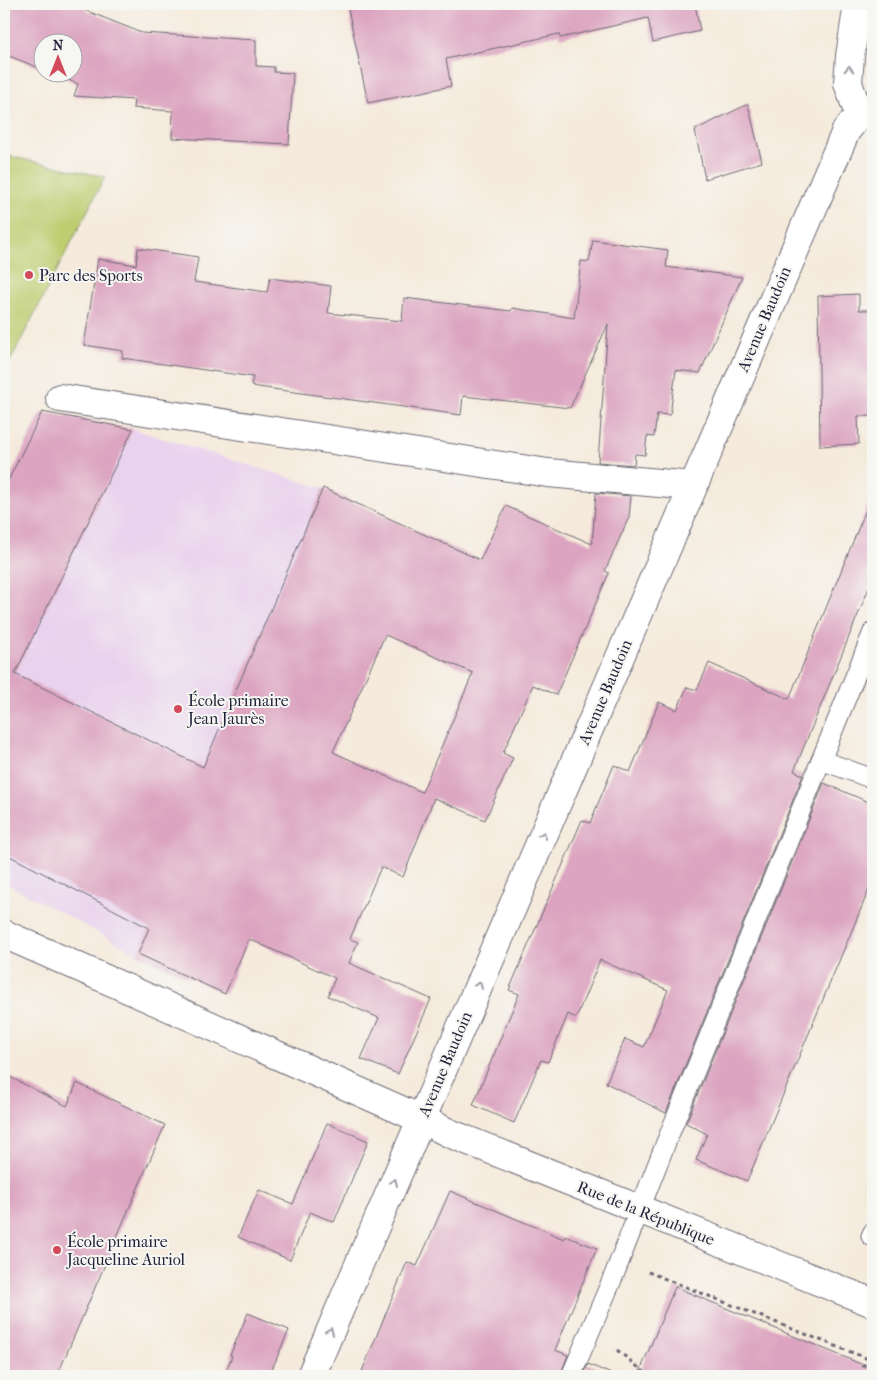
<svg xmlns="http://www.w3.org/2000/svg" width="877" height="1380" font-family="'IM FELL French Canon',serif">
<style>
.built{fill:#e9d2ed}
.green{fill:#bdcd70;stroke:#707856}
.building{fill:#dca4c0;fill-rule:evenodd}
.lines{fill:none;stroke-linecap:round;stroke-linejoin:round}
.service-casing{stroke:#6c6873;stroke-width:21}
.pedestrian-casing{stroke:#6c6873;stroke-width:30}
.minor-casing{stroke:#6c6873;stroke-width:30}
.path{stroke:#6c6873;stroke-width:3;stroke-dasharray:4 4;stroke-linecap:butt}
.service{stroke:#fff;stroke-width:19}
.pedestrian{stroke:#fff;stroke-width:28}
.minor{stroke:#fff;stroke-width:28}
.oneway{stroke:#9c9ca7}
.poi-dot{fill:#d1495b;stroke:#f6f6f2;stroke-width:2}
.labels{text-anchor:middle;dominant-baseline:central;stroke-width:4;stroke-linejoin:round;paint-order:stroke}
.poi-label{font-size:16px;fill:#22223b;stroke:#f6f6f2;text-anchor:start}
.street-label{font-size:16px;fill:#22223b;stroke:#f6f6f2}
</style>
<rect width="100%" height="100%" fill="#f6f6f2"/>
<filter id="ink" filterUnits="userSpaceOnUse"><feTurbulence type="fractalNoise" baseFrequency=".02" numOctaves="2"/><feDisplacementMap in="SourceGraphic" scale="10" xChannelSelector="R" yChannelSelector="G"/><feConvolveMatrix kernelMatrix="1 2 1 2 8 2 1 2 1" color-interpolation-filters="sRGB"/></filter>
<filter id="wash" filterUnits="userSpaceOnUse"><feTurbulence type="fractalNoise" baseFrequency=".0096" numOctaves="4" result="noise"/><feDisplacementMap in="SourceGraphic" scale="20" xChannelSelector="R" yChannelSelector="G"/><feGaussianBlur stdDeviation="1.12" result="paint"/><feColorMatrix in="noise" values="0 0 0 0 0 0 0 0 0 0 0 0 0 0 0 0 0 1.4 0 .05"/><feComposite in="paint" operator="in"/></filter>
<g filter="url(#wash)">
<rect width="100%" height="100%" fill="#f5eadb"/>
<polygon class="built" points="42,412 133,429 323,488 429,537 225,994 138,954 4,882 4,489"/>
<polygon class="green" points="4,155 105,177 4,373"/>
<g id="blocks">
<g class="building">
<polygon points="4,4 90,4 87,11 142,33 256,40 256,66 274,67 274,72 293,73 289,144 172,138 173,111 133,108 134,100 74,96 78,84 50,72 72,72 72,42 42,42 42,69 4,54"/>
<polygon points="347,4 695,4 700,31 653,42 648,18 560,38 559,34 446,59 451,86 368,103"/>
<polygon points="748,104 762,162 705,179 695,130"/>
<polygon points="593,240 668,250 666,267 742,277 700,373 676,370 670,415 657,414 654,437 647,436 645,455 635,454 634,465 598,462 608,324 570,408 463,396 461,415 251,386 253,377 122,358 123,351 84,345 98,259 136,265 138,248 198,257 194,282 267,292 270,278 331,286 328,313 402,321 404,298 511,311 512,308 574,318 581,261 589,262"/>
<polygon points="859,294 859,310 873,310 873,416 858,416 859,444 820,446 818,296"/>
<path d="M 42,412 L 133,429 L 15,674 L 203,767 L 323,488 L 480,560 L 506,506 L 592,544 L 596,493 L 631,496 L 629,517 L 605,571 L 609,573 L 556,695 L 533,685 L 503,753 L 513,758 L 485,820 L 434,798 L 403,877 L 381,867 L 350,939 L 358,942 L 349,963 L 431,999 L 398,1074 L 361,1059 L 379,1018 L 328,996 L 335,978 L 249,939 L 225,994 L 138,954 L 149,928 L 4,853 L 4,489 ZM 385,635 L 473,673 L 422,792 L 333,752 Z"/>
<polygon points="872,495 873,496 873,578 794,771 803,775 666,1113 606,1083 625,1039 644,1047 668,990 600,960 576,1018 568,1014 548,1062 541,1060 514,1123 473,1105 519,994 509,990 582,820 590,823 614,765 630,772 659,702 677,710 687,687 697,690 709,663 789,699"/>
<polygon points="824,783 873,804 873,880 747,1181 696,1160 707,1134 686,1123"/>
<polygon points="4,1074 67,1106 77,1083 165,1125 57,1376 4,1376"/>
<polygon points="327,1123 368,1141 334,1222 310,1212 290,1260 238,1237 259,1190 293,1204"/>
<polygon points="450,1191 564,1239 565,1236 597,1248 555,1350 568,1355 560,1376 360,1376 407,1262 417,1266"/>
<polygon points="675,1287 873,1369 873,1376 638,1376"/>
<polygon points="248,1313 289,1330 269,1376 224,1376 232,1356 230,1355"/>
<polygon points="588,1364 616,1376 583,1376"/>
</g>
</g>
</g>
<g filter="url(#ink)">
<use href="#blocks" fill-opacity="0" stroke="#6c6873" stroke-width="1"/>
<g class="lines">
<g class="service-casing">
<g id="service">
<polyline points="821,760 873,779"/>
<polyline points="871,1236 873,1232"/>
<polyline points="571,1376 614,1275 665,1145 873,632"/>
</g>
</g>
<g class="pedestrian-casing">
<polyline id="pedestrian" points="4,934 421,1119"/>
</g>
<g class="minor-casing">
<g id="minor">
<polyline points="858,4 850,56 848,83 859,115"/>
<polyline points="60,398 548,473 693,486"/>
<polyline points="421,1119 449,1133 873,1303"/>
<polyline points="311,1376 846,131 859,115"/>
</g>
</g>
<g class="path">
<polyline points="648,1272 866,1358 860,1376"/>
<polyline points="617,1350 649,1376"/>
</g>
<use href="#service" class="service"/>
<use href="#pedestrian" class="pedestrian"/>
<use href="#minor" class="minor"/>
</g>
<defs><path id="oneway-chevron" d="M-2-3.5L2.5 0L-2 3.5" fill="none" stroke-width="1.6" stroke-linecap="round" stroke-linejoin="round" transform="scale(1.25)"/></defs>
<g class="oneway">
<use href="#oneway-chevron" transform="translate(849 69) rotate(-87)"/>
<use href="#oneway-chevron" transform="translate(543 835) rotate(-67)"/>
<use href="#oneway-chevron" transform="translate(479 985) rotate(-67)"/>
<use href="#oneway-chevron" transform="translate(394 1182) rotate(-67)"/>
<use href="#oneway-chevron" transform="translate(330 1331) rotate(-67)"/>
</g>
</g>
<g class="poi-dot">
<circle cx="29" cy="275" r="5"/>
<circle cx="178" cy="709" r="5"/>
<circle cx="57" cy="1250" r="5"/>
</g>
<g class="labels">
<g class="poi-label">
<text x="39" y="275">Parc des Sports</text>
<text x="188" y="700">École primaire<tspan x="188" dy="18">Jean Jaurès</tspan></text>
<text x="67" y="1241">École primaire<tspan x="67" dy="18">Jacqueline Auriol</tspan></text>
</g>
<g class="street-label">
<text transform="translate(764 319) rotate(-67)">Avenue Baudoin</text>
<text transform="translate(605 692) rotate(-67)">Avenue Baudoin</text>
<text transform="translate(445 1064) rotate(-67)">Avenue Baudoin</text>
<text transform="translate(646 1213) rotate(22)">Rue de la République</text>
</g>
</g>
<rect width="877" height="1380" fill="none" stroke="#f6f6f2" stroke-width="20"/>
<g transform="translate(58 58)"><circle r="24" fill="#f6f6f2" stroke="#a1a1a9"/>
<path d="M0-4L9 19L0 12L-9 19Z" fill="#d1495b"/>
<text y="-8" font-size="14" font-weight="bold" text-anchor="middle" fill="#22223b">N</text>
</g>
</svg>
